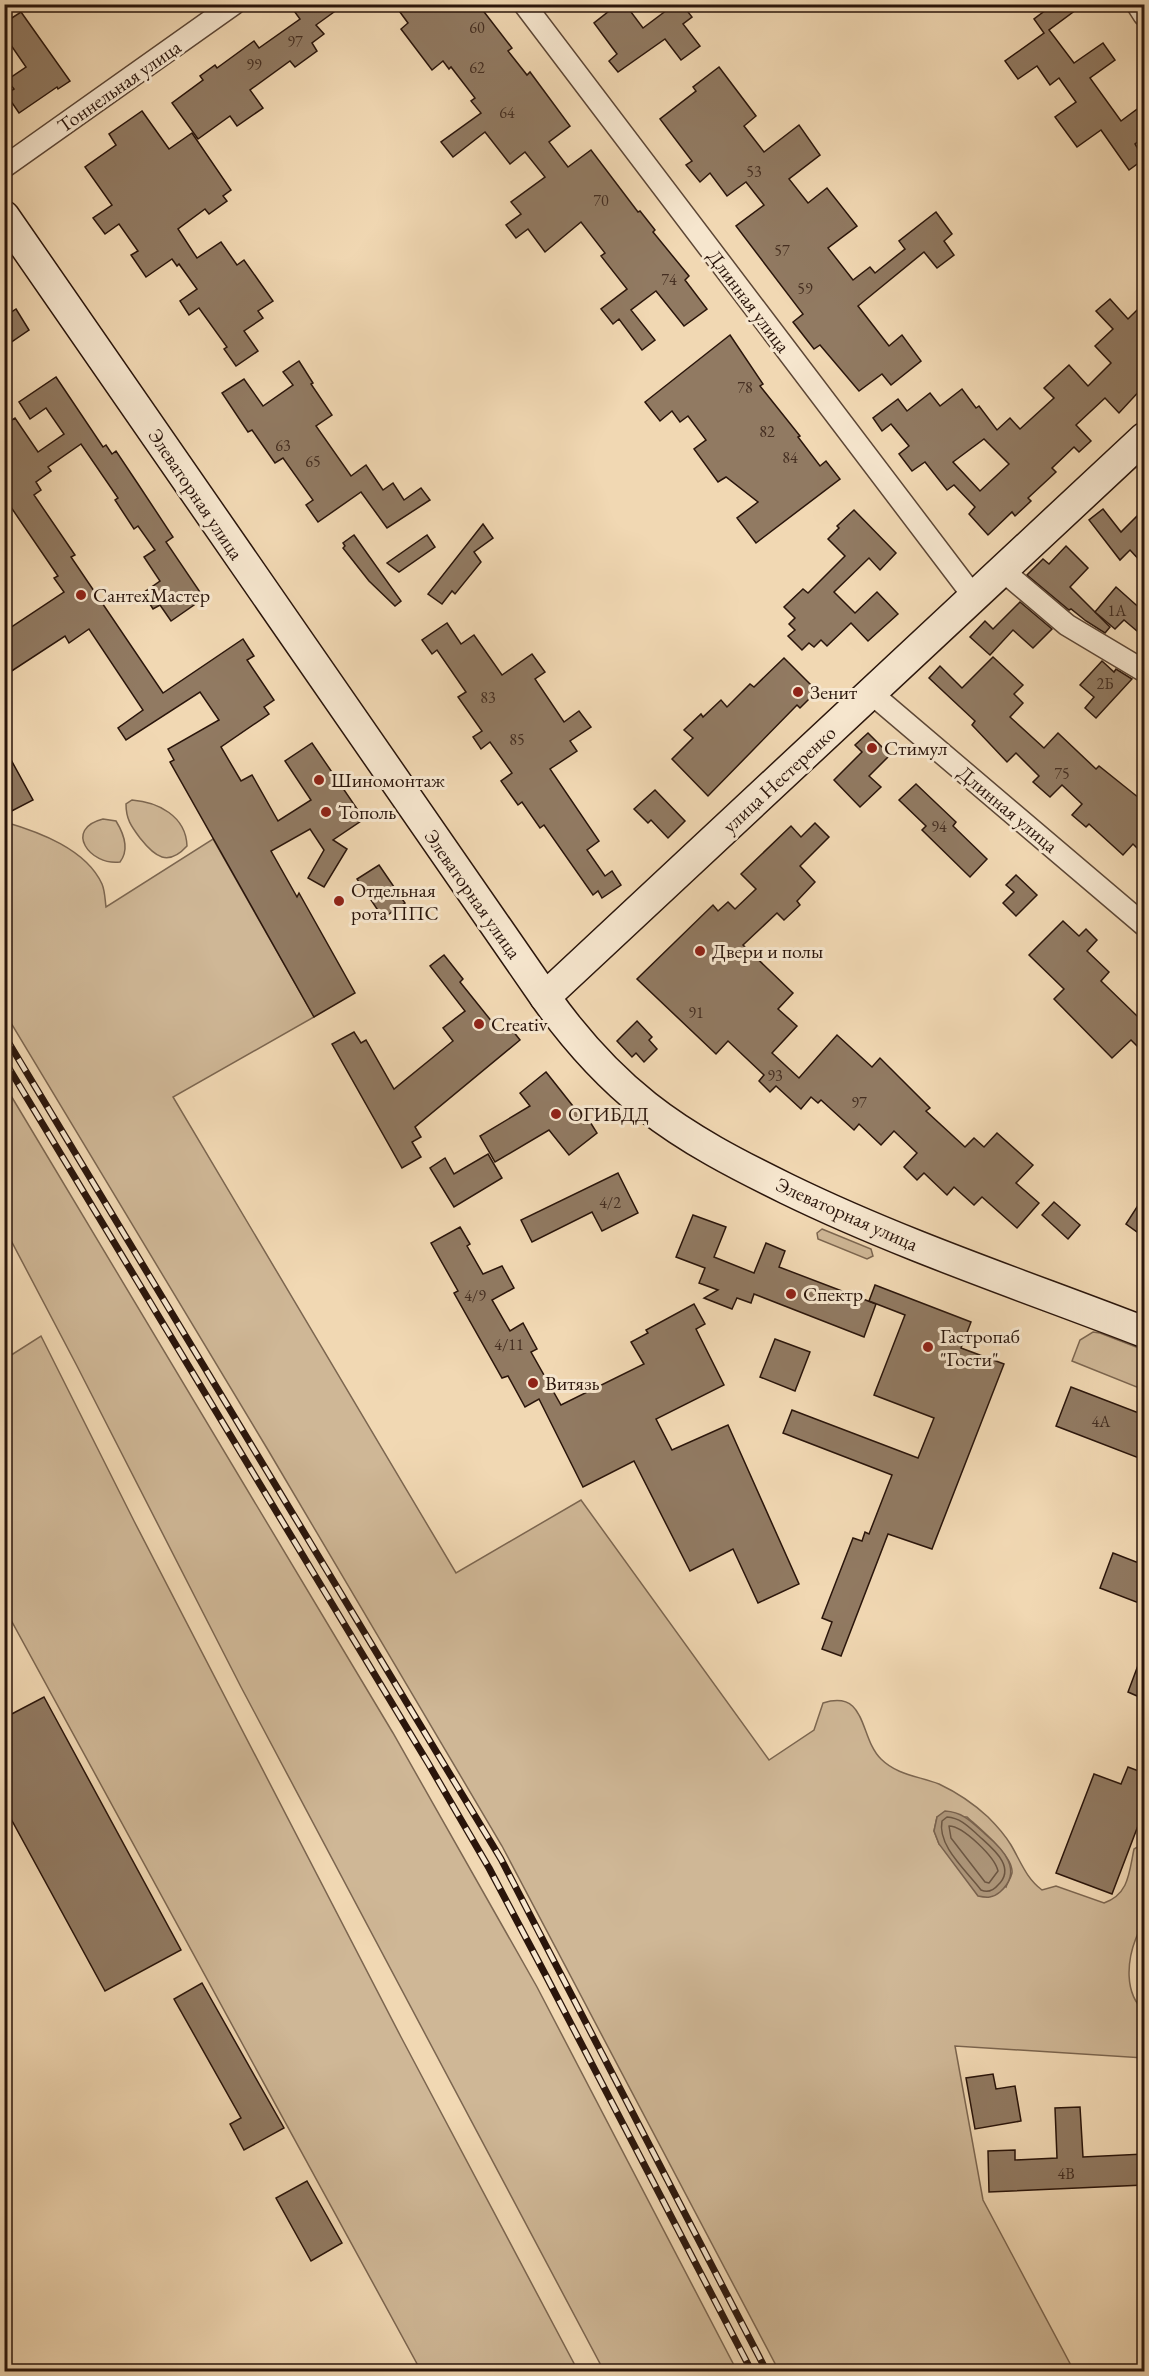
<svg xmlns="http://www.w3.org/2000/svg" width="1149" height="2376" font-family="'EB Garamond',serif">
<style>
.green{fill:#cfb796;stroke:#7c6650;stroke-width:1.5;fill-rule:evenodd}
.water{fill:#ad967a;stroke:#79624e;stroke-width:1.5}
.lines{fill:none;stroke-linecap:round;stroke-linejoin:round}
.shore{stroke:#6c5642;stroke-width:1.5}
.building{fill:#917a62;stroke:#2a150b;stroke-width:1.5;fill-rule:evenodd}
.street-casing{stroke:#5c4635;stroke-width:24}
.secondary-casing{stroke:#2a150b;stroke-width:33}
.street{stroke:#f6e6ce;stroke-width:21}
.secondary{stroke:#f6e6ce;stroke-width:30}
.rail-casing{stroke:#2a150b;stroke-width:7}
.rail{stroke:#f6e6ce;stroke-width:4.5;stroke-dasharray:14;stroke-linecap:butt}
.poi-dot{fill:#8f2418;stroke:#f6e6ce;stroke-width:2}
.labels{text-anchor:middle;dominant-baseline:central;stroke-width:6;stroke-linejoin:round;paint-order:stroke}
.number-label{font-size:16px;fill:#442e21}
.street-label{font-size:20px;fill:#2a150b;stroke:#f6e6ce}
.poi-label{font-size:20px;fill:#2a150b;stroke:#f6e6ce;text-anchor:start}
</style>
<rect width="100%" height="100%" fill="#f1d8b3"/>
<filter id="stains"><feTurbulence type="fractalNoise" baseFrequency=".00333" numOctaves="4"/><feColorMatrix values="0 0 0 0 .2 0 0 0 0 .09 0 0 0 0 .02 0 0 0 .5 -.17"/></filter>
<radialGradient id="worn" r=".72"><stop offset=".6" stop-color="#630" stop-opacity="0"/><stop offset="1" stop-color="#630" stop-opacity=".3"/></radialGradient>
<g class="green">
<path d="M 132,800 C 158,802 186,816 187,846 C 168,867 155,857 140,838 C 131,826 126,819 126,804 Z"/>
<path d="M 103,819 L 116,821 C 124,834 130,849 120,862 C 90,866 63,829 103,819 Z"/>
<path d="M 5,822 C 39,832 86,849 102,884 C 105,891 105,900 106,907 L 213,839 L 314,1017 L 173,1097 L 456,1573 L 581,1500 L 769,1760 L 814,1730 L 823,1703 C 868,1689 859,1738 881,1759 C 897,1775 918,1776 939,1784 C 956,1792 974,1804 988,1817 C 997,1826 1005,1835 1011,1845 C 1021,1862 1026,1878 1042,1890 L 1056,1886 L 1104,1903 C 1129,1894 1129,1873 1134,1849 L 1139,1846 L 1144,1846 C 1144,1864 1148,1906 1144,1921 C 1143,1927 1138,1932 1136,1938 C 1127,1961 1124,1993 1144,2011 L 1144,2058 L 955,2046 L 983,2200 L 1074,2371 L 779,2371 L 502,1846 L 268,1450 L 5,1013 ZM 937,1817 L 967,1817 C 979,1828 1014,1856 1012,1873 C 1011,1878 1007,1883 1006,1887 L 939,1844 L 934,1831 Z"/>
<polygon points="4,1084 393,1733 537,1987 737,2371 604,2371 241,1687 77,1366 5,1229"/>
<polygon points="822,1229 871,1249 873,1256 867,1259 818,1239 817,1233"/>
<polygon points="1093,1332 1100,1333 1144,1350 1144,1390 1072,1361 1080,1340"/>
<polygon points="41,1336 134,1521 401,2037 578,2371 421,2371 5,1609 5,1359"/>
</g>
<path class="water" d="M 945,1811 C 963,1812 972,1822 985,1834 C 1003,1849 1024,1871 1000,1892 C 993,1898 987,1898 978,1896 L 939,1844 L 934,1831 L 937,1817 Z"/>
<g class="lines">
<g class="shore">
<path d="M 947,1817 C 961,1818 969,1827 979,1836 C 992,1848 1017,1867 998,1885 C 993,1891 988,1893 981,1890 C 967,1871 937,1846 942,1821 Z"/>
<path d="M 949,1826 C 963,1826 995,1857 998,1871 L 989,1883 L 985,1882 L 951,1838 Z"/>
</g>
</g>
<g class="building">
<polygon points="289,4 345,4 316,25 324,34 312,43 317,51 295,67 290,61 250,90 263,108 237,126 230,116 198,139 172,103 203,80 200,76 215,65 217,68 254,41 259,48 300,19"/>
<polygon points="394,4 478,4 512,48 508,51 527,75 530,72 570,126 549,142 568,167 591,150 638,212 640,211 655,230 653,232 689,276 685,280 707,309 684,326 656,291 631,310 655,340 642,350 619,319 613,324 601,309 627,289 601,256 605,253 581,222 545,252 528,229 516,238 506,225 521,214 511,202 545,177 525,152 510,164 485,132 453,157 441,142 481,113 471,101 475,98 451,67 449,69 443,61 432,70 401,29 408,23"/>
<polygon points="618,4 625,4 643,28 675,4 682,4 692,17 683,24 700,46 681,60 665,39 618,72 609,61 617,54 594,23"/>
<polygon points="1054,4 1084,4 1049,30 1074,63 1103,43 1115,60 1090,78 1121,121 1144,104 1144,137 1135,144 1144,159 1129,170 1101,130 1077,147 1055,117 1076,102 1059,78 1050,85 1037,66 1018,79 1005,61 1044,33 1034,19"/>
<polygon points="21,12 70,81 58,89 57,87 19,113 6,94 14,89 7,80 26,67 4,35 4,23"/>
<polygon points="719,67 756,116 744,126 764,152 799,125 820,155 789,179 808,203 827,188 857,226 828,248 853,280 870,267 875,273 905,249 899,241 936,212 952,234 944,241 954,255 937,268 924,252 858,306 889,346 902,335 921,361 891,385 882,374 859,391 820,345 814,349 793,322 803,314 736,226 764,205 746,182 727,196 710,173 700,182 686,165 692,161 660,119 696,91 693,87"/>
<polygon points="142,111 169,149 192,133 231,190 223,196 227,201 209,214 205,209 178,229 197,258 221,242 237,265 244,260 273,301 258,311 263,318 244,331 258,351 236,366 224,349 227,347 199,308 189,315 180,301 197,289 179,264 177,266 172,259 146,277 131,255 138,251 119,224 105,234 93,218 112,205 85,167 116,145 109,134"/>
<path d="M 1110,299 L 1128,319 L 1137,310 L 1144,318 L 1144,386 L 1119,413 L 1105,398 L 1076,425 L 1091,441 L 1079,452 L 1074,447 L 1052,468 L 1056,472 L 1028,498 L 1031,501 L 1015,516 L 1012,512 L 988,535 L 969,514 L 975,507 L 954,485 L 947,490 L 925,462 L 912,471 L 899,454 L 909,446 L 891,424 L 882,431 L 873,418 L 898,399 L 907,411 L 930,393 L 940,406 L 962,389 L 976,408 L 979,406 L 997,430 L 1010,418 L 1020,429 L 1054,398 L 1044,388 L 1069,365 L 1088,386 L 1111,363 L 1095,346 L 1113,329 L 1096,311 ZM 984,439 L 1009,464 L 980,491 L 953,462 Z"/>
<polygon points="16,309 29,330 4,347 4,317"/>
<polygon points="730,335 763,384 760,386 800,436 798,437 820,466 826,461 840,479 756,543 737,518 758,502 726,477 718,482 694,449 706,440 688,416 680,422 672,411 660,421 645,402"/>
<polygon points="299,361 313,383 311,384 332,415 316,426 351,476 366,465 383,490 393,483 404,500 421,488 430,500 387,528 361,492 318,522 306,505 313,500 283,458 275,463 252,430 248,432 222,393 244,379 263,406 293,385 283,372"/>
<polygon points="56,377 103,447 106,445 112,454 116,451 138,484 173,537 166,542 204,598 171,621 160,605 153,609 143,593 160,581 144,557 155,550 138,526 134,529 115,500 118,498 81,444 48,467 51,471 36,482 41,490 34,495 75,555 71,557 163,693 243,639 254,656 247,660 274,700 264,707 269,714 221,747 241,781 252,775 278,821 311,800 285,761 312,743 364,819 333,840 347,849 324,887 308,878 324,850 310,829 271,851 297,897 299,893 355,993 314,1017 170,762 174,760 168,749 219,720 200,692 126,740 118,728 143,710 89,629 69,643 65,636 4,676 4,632 64,592 54,578 58,576 4,497 4,425 15,418 38,452 64,434 46,408 30,419 19,402"/>
<polygon points="1103,509 1121,532 1144,509 1144,565 1130,550 1120,560 1089,520"/>
<polygon points="854,510 896,553 880,570 869,558 834,592 855,613 877,592 898,614 868,641 851,623 827,646 821,640 814,647 809,643 802,650 788,636 795,630 789,624 795,618 784,607 803,589 808,593 845,556 828,539 839,528 837,526"/>
<polygon points="483,524 493,538 474,552 481,562 455,594 452,591 442,604 428,594"/>
<polygon points="354,535 401,601 395,606 369,581 343,548 345,546 343,543"/>
<polygon points="427,535 435,547 399,572 387,563"/>
<polygon points="1066,546 1088,568 1070,587 1110,627 1105,633 1086,621 1071,609 1069,610 1027,575 1043,559 1049,564"/>
<polygon points="1116,587 1144,612 1144,637 1124,620 1115,629 1095,612"/>
<polygon points="1020,602 1052,629 1033,648 1013,630 990,655 970,637 985,621 993,629"/>
<polygon points="447,623 461,644 474,635 502,675 532,654 545,672 535,679 564,722 579,711 591,727 570,741 577,751 550,769 599,841 587,850 605,876 612,871 621,885 602,898 598,891 593,895 544,825 540,828 522,802 518,805 501,781 512,773 490,742 481,749 473,737 482,731 458,697 466,692 437,650 432,654 422,640"/>
<polygon points="993,657 1023,685 1014,694 1023,703 1010,717 1044,748 1058,733 1096,769 1099,766 1144,802 1144,855 1133,844 1123,855 1089,824 1086,827 1072,815 1082,804 1062,785 1050,797 1033,782 1039,776 1016,753 1007,762 972,725 975,721 929,678 940,666 962,688"/>
<polygon points="784,658 817,691 800,708 797,705 708,796 672,759 693,738 684,730 701,714 703,717 721,700 727,707 750,684 754,687"/>
<polygon points="1102,661 1114,672 1116,669 1132,679 1096,718 1085,708 1094,697 1080,685"/>
<polygon points="868,733 890,755 869,776 881,787 860,807 834,780 862,752 855,745"/>
<polygon points="4,747 33,800 4,815"/>
<polygon points="916,784 956,822 953,826 987,859 970,877 922,830 926,826 899,800"/>
<polygon points="655,790 685,821 668,838 651,820 648,823 634,809"/>
<polygon points="815,823 829,837 800,866 815,882 797,901 800,905 784,920 777,913 743,945 793,993 778,1009 797,1026 772,1053 799,1078 837,1035 872,1067 880,1058 930,1108 926,1111 965,1147 974,1138 984,1147 997,1133 1033,1165 1016,1183 1039,1203 1017,1228 982,1197 974,1205 954,1187 947,1195 924,1173 917,1180 904,1167 917,1153 894,1131 881,1145 859,1124 854,1130 821,1100 818,1103 811,1097 801,1109 776,1086 770,1092 759,1081 764,1075 728,1041 716,1054 637,979 713,905 718,911 728,902 735,909 756,889 741,874 791,826 801,837"/>
<polygon points="379,865 405,903 383,918 357,879"/>
<polygon points="1016,875 1037,895 1016,916 1003,903 1014,892 1006,885"/>
<polygon points="1063,921 1079,936 1086,929 1097,940 1087,951 1109,972 1101,981 1137,1016 1144,1008 1144,1053 1131,1040 1112,1058 1054,999 1064,989 1029,955"/>
<polygon points="444,955 463,979 460,982 501,1033 509,1026 520,1040 415,1127 421,1137 412,1142 421,1157 402,1168 332,1044 354,1032 361,1043 366,1040 394,1089 453,1041 443,1028 465,1011 430,966"/>
<polygon points="637,1021 652,1037 649,1040 657,1049 644,1062 636,1053 632,1057 617,1041"/>
<polygon points="546,1072 584,1120 587,1117 597,1133 569,1155 549,1130 495,1162 480,1136 530,1106 520,1093"/>
<polygon points="488,1154 502,1178 454,1207 430,1168 445,1158 454,1174"/>
<polygon points="618,1173 638,1213 602,1231 592,1212 532,1242 521,1220"/>
<polygon points="1144,1196 1144,1237 1126,1224"/>
<polygon points="1054,1202 1080,1225 1068,1239 1042,1215"/>
<polygon points="693,1215 726,1227 714,1257 754,1273 766,1243 785,1251 779,1267 876,1304 864,1337 754,1294 751,1303 737,1298 732,1309 704,1298 718,1290 699,1283 705,1268 676,1257"/>
<polygon points="460,1227 470,1244 467,1246 483,1274 502,1266 514,1288 492,1300 510,1331 523,1323 537,1349 531,1352 561,1405 644,1364 631,1342 648,1333 646,1330 694,1304 705,1324 696,1329 724,1385 656,1419 672,1450 728,1425 799,1584 758,1603 733,1549 690,1571 634,1461 583,1487 539,1399 525,1407 508,1376 502,1378 454,1293 458,1291 431,1243"/>
<polygon points="875,1285 971,1322 961,1348 1004,1364 932,1549 888,1534 841,1656 822,1649 832,1622 822,1618 853,1538 862,1541 865,1532 869,1534 892,1475 783,1433 792,1410 918,1458 934,1418 874,1395 905,1315 869,1301"/>
<polygon points="775,1339 810,1352 795,1391 760,1377"/>
<polygon points="1071,1387 1144,1415 1144,1460 1056,1426"/>
<polygon points="1113,1553 1144,1565 1144,1605 1100,1588"/>
<polygon points="1143,1652 1144,1652 1144,1699 1128,1692"/>
<polygon points="44,1697 181,1950 105,1991 4,1806 4,1718"/>
<polygon points="1128,1767 1144,1773 1144,1810 1112,1894 1056,1873 1094,1774 1121,1784"/>
<polygon points="202,1983 284,2128 244,2150 230,2124 241,2118 174,1999"/>
<polygon points="993,2074 996,2089 1015,2086 1021,2121 975,2129 966,2078"/>
<polygon points="1080,2107 1083,2157 1144,2154 1144,2185 989,2192 988,2151 1015,2150 1015,2160 1057,2158 1055,2108"/>
<polygon points="307,2181 342,2243 311,2261 276,2198"/>
</g>
<g class="lines">
<g class="street-casing">
<g id="street">
<polyline points="524,4 974,597"/>
<polyline points="1137,4 1144,15"/>
<polyline points="4,167 234,4"/>
<polyline points="1002,570 1067,625 1144,671"/>
<polyline points="871,693 1144,925"/>
</g>
</g>
<g class="secondary-casing">
<g id="secondary">
<path d="M 4,216 L 545,997 C 574,1038 607,1075 646,1106 C 689,1140 738,1165 787,1189 C 902,1245 1025,1286 1144,1332"/>
<polyline points="545,997 1144,438"/>
</g>
</g>
<use href="#street" class="street"/>
<use href="#secondary" class="secondary"/>
<g class="rail-casing">
<g id="rail">
<polyline points="4,1035 501,1859 767,2372"/>
<polyline points="4,1060 428,1763 489,1868 544,1972 752,2372"/>
</g>
</g>
<use href="#rail" class="rail"/>
</g>
<g class="poi-dot">
<circle cx="81" cy="595" r="6"/>
<circle cx="798" cy="692" r="6"/>
<circle cx="872" cy="748" r="6"/>
<circle cx="319" cy="780" r="6"/>
<circle cx="326" cy="812" r="6"/>
<circle cx="339" cy="901" r="6"/>
<circle cx="700" cy="951" r="6"/>
<circle cx="479" cy="1024" r="6"/>
<circle cx="556" cy="1114" r="6"/>
<circle cx="791" cy="1294" r="6"/>
<circle cx="928" cy="1347" r="6"/>
<circle cx="533" cy="1383" r="6"/>
</g>
<g class="labels">
<g class="number-label">
<text x="477" y="27">60</text>
<text x="295" y="41">97</text>
<text x="254" y="64">99</text>
<text x="477" y="67">62</text>
<text x="507" y="112">64</text>
<text x="754" y="171">53</text>
<text x="601" y="200">70</text>
<text x="782" y="250">57</text>
<text x="669" y="279">74</text>
<text x="805" y="288">59</text>
<text x="745" y="387">78</text>
<text x="767" y="431">82</text>
<text x="283" y="445">63</text>
<text x="790" y="457">84</text>
<text x="313" y="461">65</text>
<text x="1117" y="610">1А</text>
<text x="1105" y="683">2Б</text>
<text x="488" y="697">83</text>
<text x="517" y="739">85</text>
<text x="1062" y="773">75</text>
<text x="939" y="826">94</text>
<text x="696" y="1012">91</text>
<text x="775" y="1075">93</text>
<text x="859" y="1102">97</text>
<text x="610" y="1202">4/2</text>
<text x="475" y="1295">4/9</text>
<text x="509" y="1344">4/11</text>
<text x="1101" y="1421">4А</text>
<text x="1066" y="2173">4В</text>
</g>
<g class="street-label">
<text transform="translate(119 86) rotate(-35)">Тоннельная улица</text>
<text transform="translate(749 301) rotate(53)">Длинная улица</text>
<text transform="translate(196 494) rotate(56)">Элеваторная улица</text>
<text transform="translate(779 779) rotate(-43)">улица Нестеренко</text>
<text transform="translate(1008 809) rotate(40)">Длинная улица</text>
<text transform="translate(473 894) rotate(55)">Элеваторная улица</text>
<text transform="translate(847 1214) rotate(24)">Элеваторная улица</text>
</g>
<g class="poi-label">
<text x="93" y="595">СантехМастер</text>
<text x="810" y="692">Зенит</text>
<text x="884" y="748">Стимул</text>
<text x="331" y="780">Шиномонтаж</text>
<text x="338" y="812">Тополь</text>
<text x="351" y="890">Отдельная<tspan x="351" dy="23">рота ППС</tspan></text>
<text x="712" y="951">Двери и полы</text>
<text x="491" y="1024">Creativ</text>
<text x="568" y="1114">ОГИБДД</text>
<text x="803" y="1294">Спектр</text>
<text x="940" y="1336">Гастропаб<tspan x="940" dy="23">"Гости"</tspan></text>
<text x="545" y="1383">Витязь</text>
</g>
</g>
<rect width="1149" height="2376" fill="none" stroke="#f1d8b3" stroke-width="24"/>
<rect x="6" y="6" width="1137" height="2364" fill="none" stroke="#2a150b" stroke-width="3"/>
<rect x="12" y="12" width="1125" height="2352" fill="none" stroke="#2a150b" stroke-width="1.5"/>
<rect width="100%" height="100%" filter="url(#stains)"/>
<rect width="100%" height="100%" fill="url(#worn)"/>
</svg>
